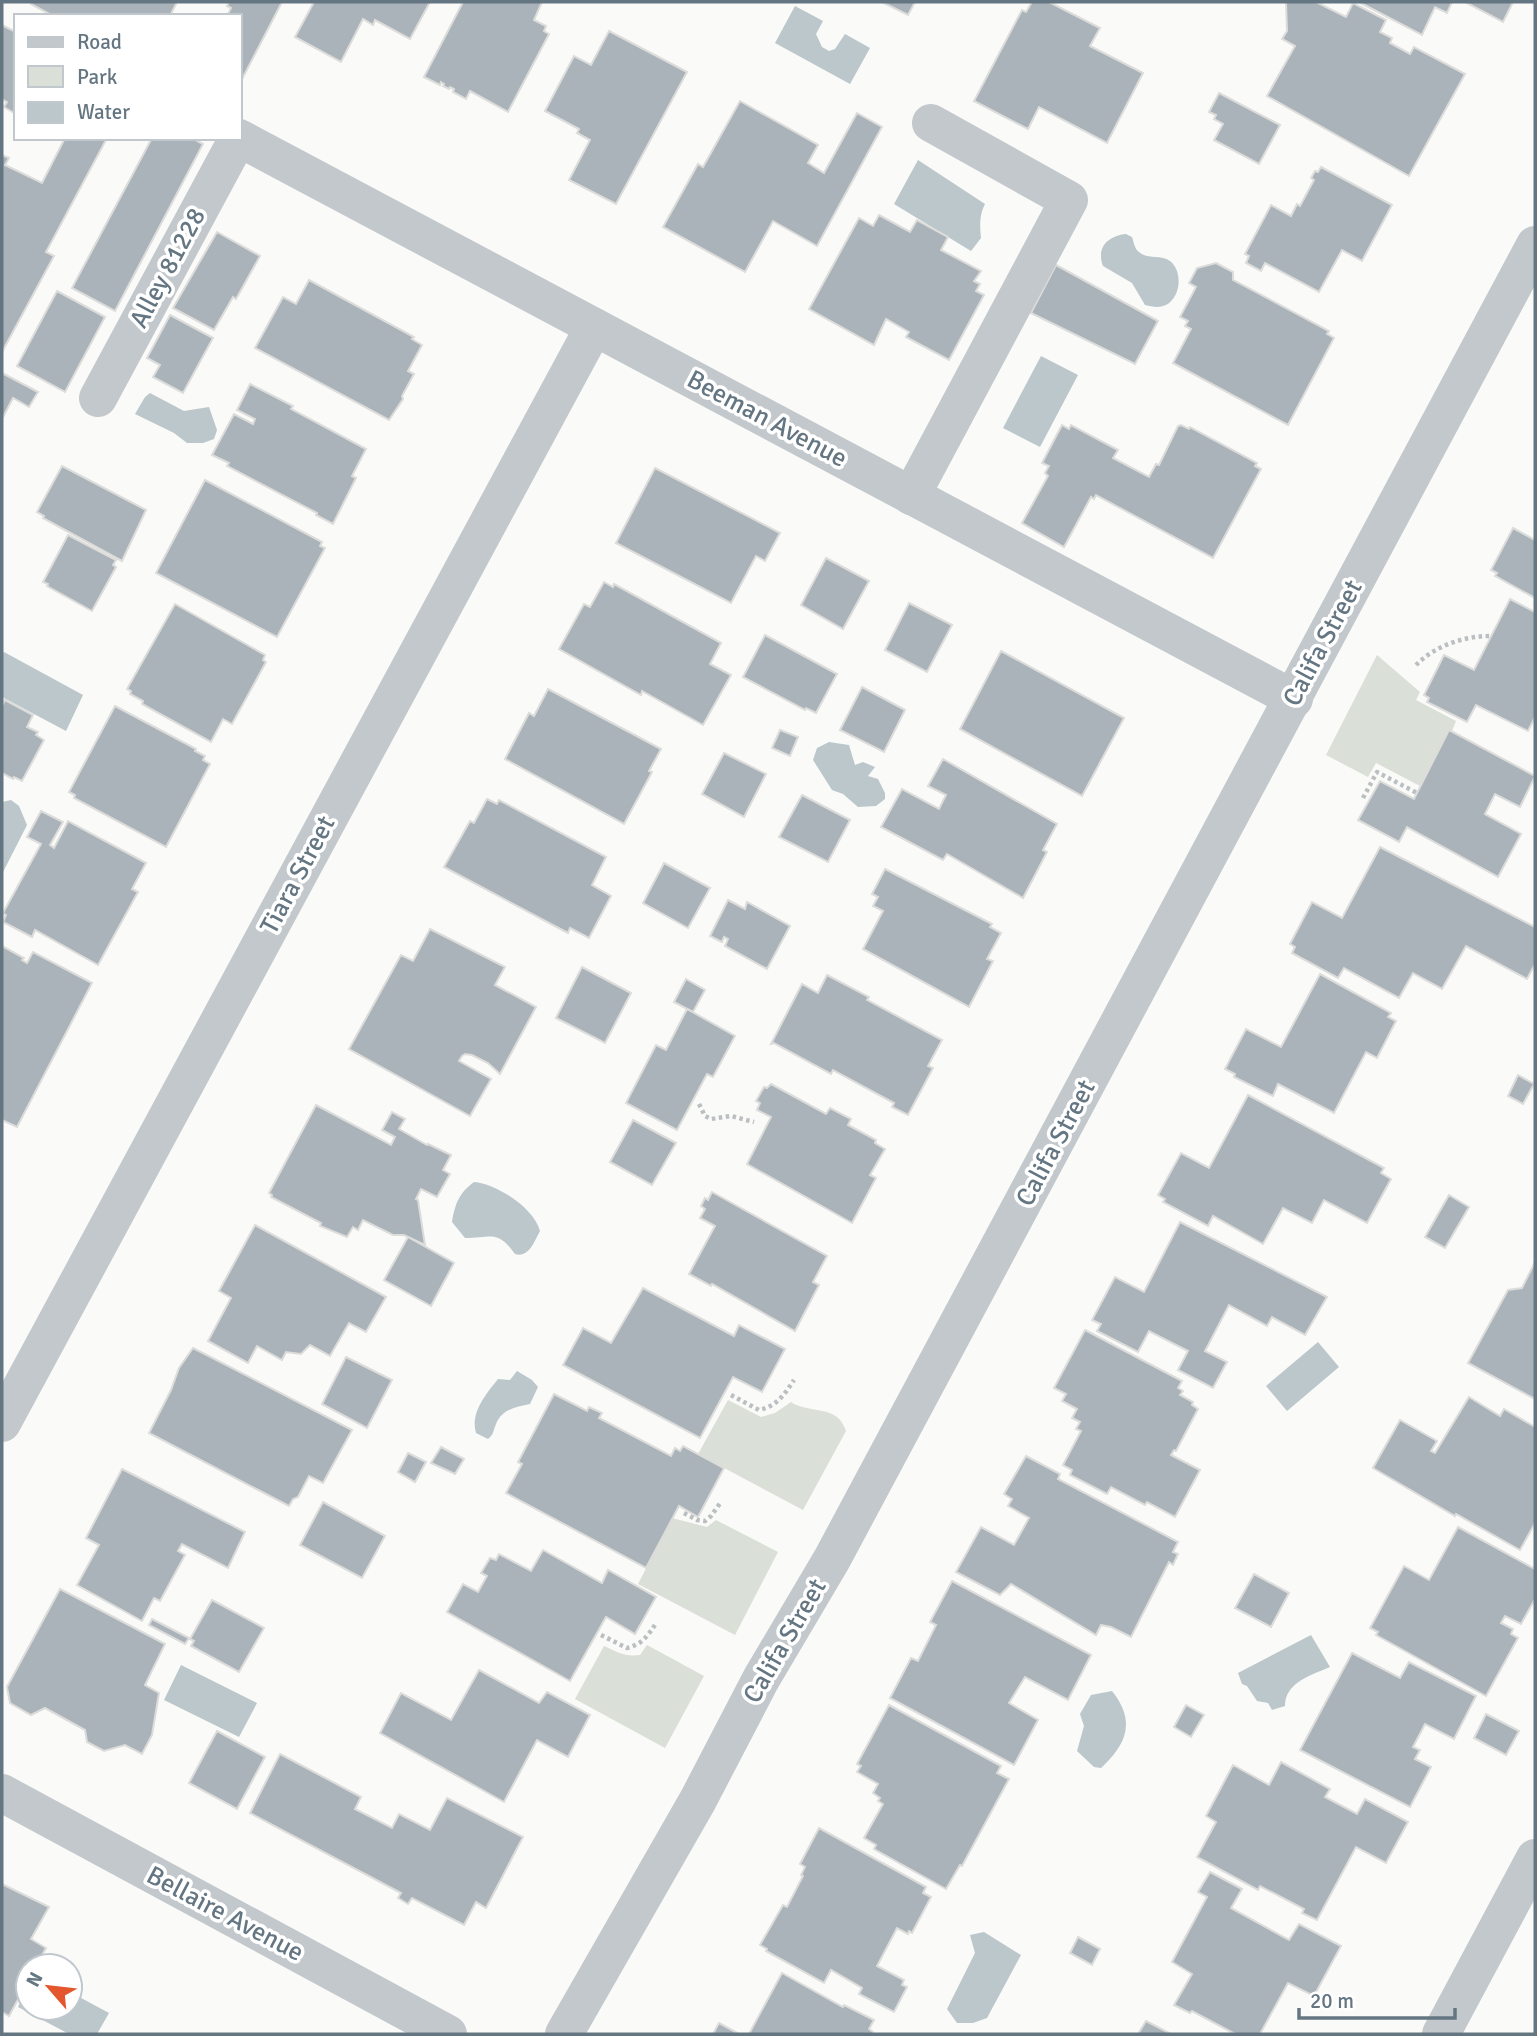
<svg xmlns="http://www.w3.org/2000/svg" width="1537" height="2036" font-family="Signika,sans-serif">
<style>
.green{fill:#dadfd7}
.water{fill:#bbc7cb}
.building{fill:#aab3b9;stroke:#dcdcda;stroke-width:2}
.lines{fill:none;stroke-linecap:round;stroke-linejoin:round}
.path{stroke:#bbbfc2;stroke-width:4.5;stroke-dasharray:3.5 3.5;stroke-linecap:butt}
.minor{stroke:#c3c8cc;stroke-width:38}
.labels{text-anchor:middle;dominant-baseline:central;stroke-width:7;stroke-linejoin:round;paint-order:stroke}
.street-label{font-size:26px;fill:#657683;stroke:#fff}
</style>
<rect width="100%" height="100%" fill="#fafaf8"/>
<g class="green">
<polygon points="1377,655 1420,692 1416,700 1456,721 1452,731 1449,730 1420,786 1376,763 1368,777 1326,755"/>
<path d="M 728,1400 L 761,1417 L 775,1413 L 791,1402 C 810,1415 837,1403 846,1431 L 803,1510 L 698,1454 Z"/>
<polygon points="672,1518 707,1527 716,1520 778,1552 735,1635 638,1584"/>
<path d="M 647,1645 L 704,1676 L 665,1748 L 575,1699 L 604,1646 C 617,1652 625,1657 640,1655 Z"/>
</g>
<g class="water">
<polygon points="795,6 823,21 816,34 822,47 829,51 835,49 845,34 870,48 850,84 775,43"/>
<path d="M 918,160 L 985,204 C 979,215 980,226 981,238 L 971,251 L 894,204 Z"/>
<path d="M 1126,234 L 1132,237 C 1134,242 1134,248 1139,252 C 1148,260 1160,254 1170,261 C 1183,271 1181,297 1166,305 C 1159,308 1153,307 1145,305 L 1132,283 L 1103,266 C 1096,247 1108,236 1126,234 Z"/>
<polygon points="1041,356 1078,375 1040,447 1003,428"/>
<polygon points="150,393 184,411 209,407 217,430 214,439 203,443 187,443 174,433 135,414 145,397"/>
<polygon points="4,652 83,695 66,731 2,697 2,654"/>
<polygon points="829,742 849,745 855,765 863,762 875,767 868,776 878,779 885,793 885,799 876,806 858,807 843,794 832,790 813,760 817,748"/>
<polygon points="11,800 19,806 27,825 2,874 2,802"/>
<path d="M 474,1182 C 497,1184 534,1208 540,1231 C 534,1242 529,1258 515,1254 C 497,1229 492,1238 465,1238 L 452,1222 C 455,1204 459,1193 474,1182 Z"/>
<polygon points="1318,1342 1339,1367 1287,1411 1266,1386"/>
<path d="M 517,1371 L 532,1380 L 538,1387 L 530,1404 C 516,1407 502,1409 496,1424 C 493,1431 494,1434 488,1439 L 476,1433 C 470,1413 486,1394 498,1379 L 510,1380 Z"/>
<path d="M 1311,1635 L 1330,1667 C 1312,1675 1285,1682 1285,1706 L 1272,1710 L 1268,1703 L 1257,1701 L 1247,1686 L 1242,1684 L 1238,1673 Z"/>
<polygon points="181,1665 257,1703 239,1737 164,1700"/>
<path d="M 1112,1691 C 1136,1721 1127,1744 1101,1768 L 1094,1767 L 1077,1751 L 1084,1726 L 1080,1714 L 1091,1695 Z"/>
<polygon points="984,1932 1021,1955 987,2018 973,2023 957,2023 947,2009 975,1953 970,1935"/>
<polygon points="28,1987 28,2008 70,2008 70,1992 109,2013 97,2034 69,2034 18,2007"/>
</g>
<g class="building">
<polygon points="32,2 177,2 170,16 53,16 31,4"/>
<polygon points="227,2 282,2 240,83 240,16 227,16 231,8 227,6 229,2"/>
<polygon points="314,2 430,2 410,39 375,20 373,25 363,19 341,62 295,37"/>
<polygon points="463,2 542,2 534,20 546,26 544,31 549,34 508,112 470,91 466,99 453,92 454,89 450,87 449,89 443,86 444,84 441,82 440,85 424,77"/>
<polygon points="882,2 915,2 908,15"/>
<polygon points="1032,2 1049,2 1100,28 1090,46 1143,73 1107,143 1039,107 1028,129 974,101 1022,10 1026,12"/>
<polygon points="1286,2 1316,2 1346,17 1353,3 1386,20 1380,32 1392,38 1390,43 1410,54 1414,47 1465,74 1409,176 1267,96 1295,46 1282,39 1287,31"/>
<polygon points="1359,2 1452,2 1447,13 1435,7 1422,35"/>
<polygon points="1465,2 1513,2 1503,22"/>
<polygon points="2,25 16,32 16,114 4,107 7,102 2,99"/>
<polygon points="609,31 687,72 616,204 569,180 590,140 577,133 579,129 545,111 574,56 591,65"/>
<polygon points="1219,93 1280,125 1259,164 1214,140 1223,124 1214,119 1216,115 1209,112"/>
<polygon points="740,101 818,145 808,163 824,173 857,113 882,127 817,246 773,221 745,272 663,227 698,164 703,167"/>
<polygon points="65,138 107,138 46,252 54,256 2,352 2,155 9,158 5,165 42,183"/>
<polygon points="152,138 192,138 203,144 115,311 72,288"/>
<polygon points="1321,167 1392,205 1362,261 1342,250 1319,292 1265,263 1261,271 1246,263 1249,256 1245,254 1271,205 1291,216 1297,204 1300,206 1314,180 1311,178 1315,171 1318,172"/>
<polygon points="879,215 910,232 917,220 948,237 941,250 981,271 974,281 980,284 976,291 984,295 949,360 906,337 909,332 886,319 874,345 809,309 859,218 873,226"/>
<polygon points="217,232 260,256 236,299 233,297 214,330 173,308"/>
<polygon points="1216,263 1233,272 1233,280 1329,331 1327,334 1334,338 1288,425 1173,363 1191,329 1185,326 1188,321 1180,317 1196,287 1189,283 1197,268"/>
<polygon points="1056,265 1158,321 1135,364 1031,313"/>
<polygon points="309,280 414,337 412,339 422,345 408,371 414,374 402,396 403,399 389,420 255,348 283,297 296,304"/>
<polygon points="57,291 105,317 65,392 17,366"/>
<polygon points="170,315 213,338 183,393 153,377 160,365 147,358"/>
<polygon points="2,373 38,392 29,407 13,398 2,419"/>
<polygon points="250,384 293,406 291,409 366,449 352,476 356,478 333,524 316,515 317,513 227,466 229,463 212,455 234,414 253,424 255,419 237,410"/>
<polygon points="1062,425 1069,429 1071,425 1118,450 1113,458 1149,477 1156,464 1159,465 1178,426 1181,425 1189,429 1190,427 1257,463 1255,466 1261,469 1213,558 1096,495 1094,499 1091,497 1064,547 1022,523 1048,476 1045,473 1049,466 1042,463"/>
<polygon points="62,466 146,510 122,561 43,518 44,516 37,512"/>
<polygon points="655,468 780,533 765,561 756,556 731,603 616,543"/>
<polygon points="205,480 322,542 320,546 325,548 277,637 156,573"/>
<polygon points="1513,528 1535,540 1535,598 1495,576 1497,573 1491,570"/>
<polygon points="68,535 116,560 113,565 116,567 92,611 47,586 48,584 43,582"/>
<polygon points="826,558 869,581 843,629 801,605"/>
<polygon points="604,582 613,587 614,584 721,643 710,664 731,675 703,725 642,691 641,695 559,649 584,604 590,607"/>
<polygon points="1510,599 1535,612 1535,717 1528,731 1476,705 1467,722 1427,702 1429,698 1424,695 1444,655 1474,670"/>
<polygon points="909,603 952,625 927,672 885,650"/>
<polygon points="175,604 265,655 263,660 266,662 232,724 223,719 211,742 142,704 143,701 130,694 131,691 127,689"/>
<polygon points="765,635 837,674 816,713 806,708 805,710 743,677"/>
<polygon points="1001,651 1124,718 1082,796 960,729"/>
<polygon points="862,687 905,710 884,752 840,730"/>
<polygon points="548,689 661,749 649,771 652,772 624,824 505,759 529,713 534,716"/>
<polygon points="5,700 33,715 27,727 38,732 36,735 44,740 22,781 14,777 13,779 2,773 2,706"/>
<polygon points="115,706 196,749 195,751 205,756 203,760 210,764 166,847 74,798 75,795 69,792"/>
<polygon points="780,730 798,737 790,756 772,748"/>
<polygon points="1449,730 1535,776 1520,807 1495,794 1485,814 1521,834 1498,877 1407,827 1399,842 1358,820 1380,781 1414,799"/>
<polygon points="724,753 766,774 744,817 702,794"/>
<polygon points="943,759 1057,824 1043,850 1047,852 1023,898 947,854 943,860 881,827 902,789 939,809 946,795 928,786"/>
<polygon points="802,795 850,820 828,862 779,837"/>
<polygon points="487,799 497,804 499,800 606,857 592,885 611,896 589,938 570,928 568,933 444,867 470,821 474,823"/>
<polygon points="41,811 63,822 50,845 54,848 68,821 146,863 132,889 138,892 98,965 35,930 32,937 3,922 6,915 3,913 41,844 27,837"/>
<polygon points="1380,847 1535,927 1535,964 1527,979 1466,946 1442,989 1413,973 1399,998 1344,968 1338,978 1292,953 1295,947 1290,944 1312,902 1342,918"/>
<polygon points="664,863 710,888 688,928 643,903"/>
<polygon points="885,869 992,924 990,927 1001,933 987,959 993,961 969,1007 863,949 883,911 873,906 878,897 872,894"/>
<polygon points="728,900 745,909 747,902 790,926 767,969 725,946 728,939 724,937 722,942 710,936"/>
<polygon points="430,929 505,967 495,985 536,1007 500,1074 488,1063 472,1055 465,1054 462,1056 459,1061 491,1079 470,1116 349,1049 401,955 413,961"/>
<polygon points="2,946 24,958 22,960 27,963 33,952 92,983 17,1127 2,1120"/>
<polygon points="582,967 631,993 605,1043 556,1018"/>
<polygon points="1320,974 1391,1013 1388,1017 1396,1021 1377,1058 1366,1052 1334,1113 1278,1084 1273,1096 1234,1077 1235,1074 1225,1069 1246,1029 1281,1047"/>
<polygon points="827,975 869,997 867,1000 942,1040 928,1066 933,1068 908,1115 892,1107 894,1103 833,1070 831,1074 774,1043 771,1044 802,984 818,993"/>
<polygon points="686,979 705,990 693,1012 674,1002"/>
<polygon points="687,1009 735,1036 713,1077 707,1074 677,1130 626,1103 656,1045 666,1050"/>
<polygon points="1518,1075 1534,1084 1523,1104 1508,1096"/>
<polygon points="771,1084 826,1114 830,1108 851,1119 848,1125 876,1140 875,1143 885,1149 870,1175 876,1178 852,1223 747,1164 771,1117 757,1110 760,1103 756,1101 764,1087 767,1088"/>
<polygon points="1248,1095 1384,1168 1381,1173 1391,1179 1367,1223 1324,1200 1312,1223 1283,1208 1263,1244 1213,1216 1208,1226 1163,1202 1165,1199 1158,1195 1181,1153 1209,1168"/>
<polygon points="316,1105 391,1145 395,1137 382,1130 392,1112 405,1119 399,1129 427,1145 428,1144 451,1155 443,1170 450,1174 437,1197 421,1189 416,1199 418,1200 425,1245 404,1235 393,1235 363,1220 358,1230 353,1227 347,1237 320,1226 321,1223 271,1197 272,1195 269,1193"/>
<polygon points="633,1120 676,1143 652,1185 610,1162"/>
<polygon points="712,1192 827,1256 813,1282 819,1285 795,1331 712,1284 711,1286 689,1274 715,1226 700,1218 705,1209 701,1206 705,1198 708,1200"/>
<polygon points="1449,1195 1469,1207 1445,1248 1425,1237"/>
<polygon points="1180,1222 1327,1297 1305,1335 1272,1317 1267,1326 1229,1305 1205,1351 1227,1362 1213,1388 1178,1370 1188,1351 1149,1331 1138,1352 1097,1331 1101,1324 1092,1320 1115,1277 1144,1292"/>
<polygon points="255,1225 386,1297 366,1332 349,1323 330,1356 310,1345 301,1354 286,1352 282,1360 257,1346 248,1363 208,1341 231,1298 219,1291"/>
<polygon points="408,1237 454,1263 431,1306 384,1280"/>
<polygon points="1535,1262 1535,1399 1468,1363 1508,1290 1522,1288"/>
<polygon points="643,1288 734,1336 739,1325 785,1349 762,1392 733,1377 700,1438 563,1365 583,1328 611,1343"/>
<polygon points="1085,1330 1182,1381 1178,1388 1183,1391 1180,1395 1193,1402 1192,1405 1198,1409 1176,1451 1174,1450 1171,1455 1200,1470 1175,1517 1147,1502 1145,1505 1111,1487 1107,1494 1070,1475 1072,1470 1063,1465 1081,1431 1076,1429 1080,1422 1072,1418 1077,1409 1062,1401 1066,1394 1054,1388"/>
<polygon points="193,1348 352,1430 323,1483 309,1476 298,1497 293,1499 289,1506 149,1433 171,1390 179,1368"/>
<polygon points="346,1357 392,1380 367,1428 322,1404"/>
<polygon points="554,1394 587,1411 589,1407 602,1413 599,1418 671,1456 675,1448 680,1451 683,1446 724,1468 698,1517 679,1506 646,1568 506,1493 522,1464 518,1462"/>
<polygon points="1469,1397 1500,1416 1504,1409 1535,1427 1535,1523 1520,1550 1456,1514 1455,1516 1373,1468 1400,1420 1437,1441 1431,1451 1435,1453"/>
<polygon points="441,1447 464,1459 455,1474 431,1463"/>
<polygon points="408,1453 426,1462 415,1482 398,1472"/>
<polygon points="1026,1456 1060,1474 1058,1479 1178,1542 1173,1552 1178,1554 1173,1565 1169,1562 1131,1637 1111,1627 1101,1625 1096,1635 1011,1584 1000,1595 956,1572 981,1527 1014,1545 1029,1518 1008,1506 1012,1499 1004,1494"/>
<polygon points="122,1469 245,1532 228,1568 182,1544 178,1551 185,1555 160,1601 154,1598 142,1621 77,1585 99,1545 86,1538"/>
<polygon points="323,1502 385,1536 362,1578 300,1545"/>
<polygon points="1458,1527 1535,1569 1535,1599 1521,1624 1505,1616 1501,1623 1513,1629 1511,1634 1518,1638 1486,1696 1376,1635 1378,1632 1370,1628 1404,1566 1429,1580"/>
<polygon points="543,1550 602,1583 608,1570 656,1597 635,1634 606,1617 570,1681 447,1612 463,1584 478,1592 487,1576 481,1573 490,1558 496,1560 499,1554 531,1571"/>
<polygon points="1254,1574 1289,1593 1271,1627 1235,1608"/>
<polygon points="952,1581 1091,1655 1068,1700 1025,1677 1009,1703 1038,1720 1014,1765 890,1698 911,1658 918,1661 936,1625 930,1622"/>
<polygon points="60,1589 165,1644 145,1685 159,1693 152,1735 142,1754 125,1745 104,1751 87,1742 85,1730 45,1708 31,1715 10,1703 7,1687"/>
<polygon points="212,1600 264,1628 239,1672 191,1646 194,1641 190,1639"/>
<polygon points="152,1619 189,1638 185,1644 149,1625"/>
<polygon points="1352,1653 1400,1678 1409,1662 1476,1696 1454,1739 1425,1724 1413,1747 1420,1750 1415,1759 1431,1767 1410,1807 1300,1750"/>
<polygon points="479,1670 539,1703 547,1692 590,1715 568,1757 537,1740 504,1802 380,1733 401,1693 451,1720"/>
<polygon points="889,1705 1001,1766 997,1773 1009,1779 962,1866 960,1865 946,1889 874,1849 876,1845 864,1838 883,1804 878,1801 880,1798 873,1793 878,1784 857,1772 861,1766 857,1764"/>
<polygon points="1186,1705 1204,1715 1191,1737 1174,1727"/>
<polygon points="1486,1714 1519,1731 1506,1755 1474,1738"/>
<polygon points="217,1731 265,1757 237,1809 189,1783"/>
<polygon points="280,1754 361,1797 355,1809 392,1828 399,1814 430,1830 447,1798 523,1837 486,1908 476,1902 464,1925 412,1898 408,1904 398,1898 401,1893 250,1813"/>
<polygon points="1281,1762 1330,1789 1325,1797 1357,1814 1365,1799 1408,1822 1386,1863 1356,1847 1317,1920 1302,1913 1304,1909 1260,1886 1258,1890 1197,1857 1216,1822 1206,1816 1233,1765 1269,1785"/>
<polygon points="819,1828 926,1887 923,1893 931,1897 912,1933 909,1931 908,1934 897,1928 877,1966 904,1980 902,1985 907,1987 894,2012 859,1994 862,1988 831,1970 824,1983 766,1951 767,1949 760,1945 783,1905 787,1907 803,1876 801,1875 805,1867 800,1864"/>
<polygon points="1210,1872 1242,1889 1231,1908 1289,1940 1299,1924 1341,1946 1314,1996 1288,1983 1260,2034 1235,2034 1192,2011 1190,2013 1174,2005 1192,1974 1172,1962 1207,1897 1198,1892"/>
<polygon points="2,1884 49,1907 31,1939 46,1948 36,1966 28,1966 28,1981 9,2016 2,2012"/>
<polygon points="1078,1937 1100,1949 1092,1965 1070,1953"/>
<polygon points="782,1973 843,2007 844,2005 874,2020 869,2029 873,2032 872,2034 749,2034"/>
<polygon points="1146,2021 1171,2034 1138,2034"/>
<polygon points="719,2023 739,2034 713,2034"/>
</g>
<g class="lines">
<g class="path">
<path d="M 1416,665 C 1435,646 1463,636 1491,636"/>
<polyline points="1363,798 1377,772 1417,793"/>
<polyline points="699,1104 705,1116 711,1119 731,1116 754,1122"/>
<path d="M 731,1395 L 759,1410 C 777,1406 784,1395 794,1380"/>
<polyline points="684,1513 697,1520 705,1521 711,1516 721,1502"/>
<path d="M 601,1635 L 627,1648 C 643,1644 648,1635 657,1622"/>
</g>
<g class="minor">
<polyline points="239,138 1294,699"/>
<polyline points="98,398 238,138"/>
<polyline points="911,496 1069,200 931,123"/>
<polyline points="2,1423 594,327"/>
<polyline points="2,1793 448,2034"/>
<polyline points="564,2034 698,1800 761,1679 832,1559 1535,245"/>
<polyline points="1441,2034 1535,1858"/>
</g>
</g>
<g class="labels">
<g class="street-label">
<text transform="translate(168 268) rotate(-62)">Alley 81228</text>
<text transform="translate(767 419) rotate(28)">Beeman Avenue</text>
<text transform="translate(1323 643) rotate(-62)">Califa Street</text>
<text transform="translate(298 875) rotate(-62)">Tiara Street</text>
<text transform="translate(1056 1143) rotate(-62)">Califa Street</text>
<text transform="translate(785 1641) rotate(-60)">Califa Street</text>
<text transform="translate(225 1914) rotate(28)">Bellaire Avenue</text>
</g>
</g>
<rect width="1537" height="2036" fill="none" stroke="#657683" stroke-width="7"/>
<rect x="14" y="14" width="228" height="126" fill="#ffffff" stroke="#c1c8cd" stroke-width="2"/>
<rect x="28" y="37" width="35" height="10" fill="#c3c8cc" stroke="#c1c8cd" stroke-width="2"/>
<text x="77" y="49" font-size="21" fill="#657683">Road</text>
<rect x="28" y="66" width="35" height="21" fill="#dadfd7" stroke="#c1c8cd" stroke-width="2"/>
<text x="77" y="84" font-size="21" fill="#657683">Park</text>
<rect x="28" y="102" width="35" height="21" fill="#bbc7cb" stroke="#c1c8cd" stroke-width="2"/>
<text x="77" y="119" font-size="21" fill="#657683">Water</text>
<g transform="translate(49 1987) rotate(298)"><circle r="33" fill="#ffffff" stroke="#c1c8cd" stroke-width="2"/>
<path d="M0-5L12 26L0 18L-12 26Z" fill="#e4572e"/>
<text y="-10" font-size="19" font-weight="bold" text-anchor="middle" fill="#657683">N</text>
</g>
<path d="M1299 2008v10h156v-10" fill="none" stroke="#657683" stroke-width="3.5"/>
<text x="1310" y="2008" font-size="21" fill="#657683" stroke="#ffffff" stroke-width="5" paint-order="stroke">20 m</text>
</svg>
